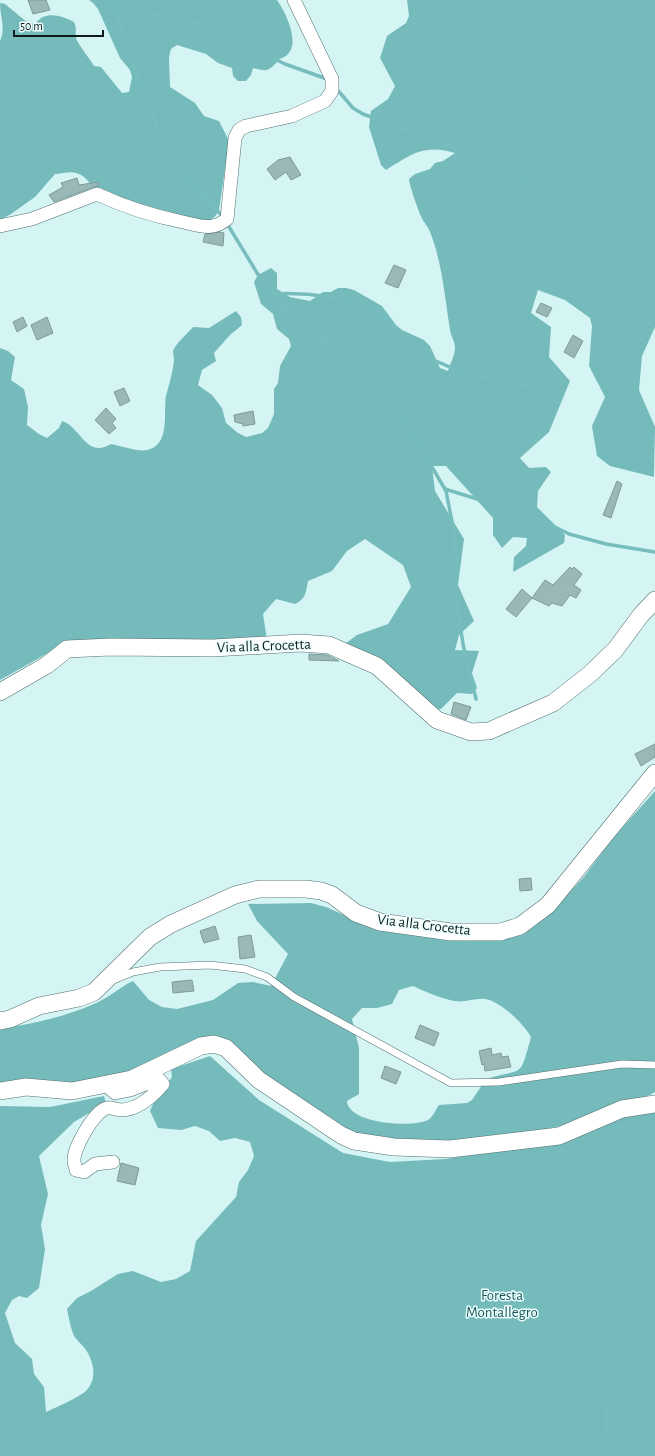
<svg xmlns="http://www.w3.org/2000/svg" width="655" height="1456" font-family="'Alegreya Sans',sans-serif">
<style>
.forest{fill:#76bbbc;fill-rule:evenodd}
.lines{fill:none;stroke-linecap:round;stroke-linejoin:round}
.stream{stroke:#77bdbd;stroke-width:3.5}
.building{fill:#9ab8b8;stroke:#7d9b9b}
.service-casing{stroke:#526f6f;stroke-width:8}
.minor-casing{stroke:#526f6f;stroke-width:14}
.tertiary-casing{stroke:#526f6f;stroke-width:18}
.service{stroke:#fff;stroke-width:7}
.minor{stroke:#fff;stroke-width:13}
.tertiary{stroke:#fff;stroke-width:17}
.labels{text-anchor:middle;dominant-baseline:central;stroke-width:3;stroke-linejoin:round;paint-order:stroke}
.street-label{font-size:15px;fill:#101c1c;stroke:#ecffff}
.park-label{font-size:15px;fill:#1a5656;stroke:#ecffff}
</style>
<rect width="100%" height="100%" fill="#d5f5f4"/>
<g class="forest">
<path d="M 89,0 L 277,0 C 285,11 301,43 287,55 C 285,57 282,57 279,60 C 268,71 269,72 253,68 L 251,75 L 246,81 L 238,81 L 233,76 L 232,68 L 218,63 L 206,54 L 177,45 L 171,49 L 169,57 L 170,87 L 195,103 L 204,116 L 219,121 L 229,141 L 219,210 C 217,214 214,219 209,220 C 194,223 115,200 100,192 C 91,187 86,175 76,173 C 70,171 61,174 55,174 L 35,197 L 11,214 L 0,220 L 0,41 C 6,28 0,17 0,3 L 5,4 L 28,23 L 36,23 C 45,10 63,16 74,22 C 77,28 75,32 76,38 C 78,44 90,59 94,66 L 101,67 L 122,93 L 129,92 L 132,77 L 130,70 L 120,58 L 98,9 L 93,3 Z"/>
<path d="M 407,0 L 655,0 L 655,327 L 642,356 L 639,390 L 655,427 L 654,477 L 610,466 L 597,456 L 592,426 L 605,397 L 589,366 L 592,326 L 590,318 L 565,300 L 538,290 L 531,313 L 551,327 L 549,357 L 570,381 L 549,432 L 520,458 L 529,468 L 546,467 L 551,472 L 538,491 L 537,507 L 565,535 L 564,543 L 513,572 L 514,557 L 526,546 L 527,538 L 513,537 L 502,548 L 493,535 L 493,518 L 446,466 L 432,466 L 435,491 L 464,539 L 458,585 L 474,621 L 459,635 L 455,650 L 479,651 L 472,673 L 477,688 L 472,694 L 457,693 L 441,709 L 433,709 L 342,646 L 357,635 L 388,624 L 411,587 L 403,565 L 365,539 L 347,551 L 332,571 L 308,581 C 306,592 306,599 295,604 L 276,599 L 263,614 L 267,640 L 57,648 L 0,680 L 0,348 L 8,351 L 15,357 L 11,380 L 24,389 L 28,407 L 27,425 L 39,434 L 47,438 L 59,428 L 62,421 C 81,427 86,459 111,444 C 121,446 138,452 147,450 C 171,445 163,412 166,396 C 169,384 173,372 174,360 C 174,357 173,353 173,351 C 175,344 188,333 193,327 L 209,328 L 236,311 L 241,317 L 242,325 L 230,335 L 214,353 L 216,361 L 202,370 L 198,385 L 212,395 L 222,408 L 226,423 L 238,433 L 246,437 L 262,433 L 268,428 L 274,414 L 274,389 L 278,383 L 280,366 L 291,346 L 289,339 L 277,329 L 273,314 L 261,304 L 254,282 L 258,275 L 271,268 L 277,273 L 277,289 L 290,297 L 310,301 L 323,292 L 331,292 L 338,288 L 346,288 L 354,290 L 382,306 L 396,325 L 402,330 L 424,340 L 430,346 L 440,368 L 448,371 C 450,364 455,355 455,348 C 455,341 451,337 450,330 C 445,298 442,262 430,232 C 428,226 423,222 421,216 C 418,210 409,184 409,179 L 415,174 L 430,169 L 435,163 L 443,161 L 455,153 C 424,144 412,154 386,170 L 381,165 L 369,127 L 371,111 L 388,99 L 395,86 L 380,58 L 387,36 L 406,23 L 409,16 Z"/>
<path d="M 655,791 L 655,1092 L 650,1095 L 598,1110 L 564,1125 L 509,1138 L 444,1145 L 351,1135 L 266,1079 L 223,1039 L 124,1074 L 67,1084 L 0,1083 L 0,1027 C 24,1028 81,1012 102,1000 C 113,994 122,986 133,981 L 149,1000 L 162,1007 L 177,1009 L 213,1000 L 238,983 L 253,982 L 271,986 L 288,954 L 257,921 L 248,904 L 311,903 L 326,907 L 371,927 L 386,931 L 451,941 L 473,938 L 553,910 L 583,878 L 613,838 ZM 413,986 C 426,992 440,998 454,1001 C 465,1003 474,998 485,999 C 499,1000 525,1025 531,1037 C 519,1080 525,1067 486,1079 L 472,1100 L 467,1103 L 439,1105 C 436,1109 433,1117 428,1120 C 413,1128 348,1124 347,1101 L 359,1094 L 359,1048 L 352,1019 L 362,1008 L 377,1008 L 392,1004 L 399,990 Z"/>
<path d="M 210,1056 L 259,1100 L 343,1153 L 390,1162 L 445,1159 L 559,1142 L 628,1115 L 655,1112 L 655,1456 L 0,1456 L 0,1106 L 50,1107 L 104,1096 L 106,1103 L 74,1122 L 39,1156 L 48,1194 L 41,1225 L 45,1249 L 39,1288 L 27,1298 L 19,1296 L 12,1300 L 5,1313 L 15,1343 L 32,1359 L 34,1374 L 44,1387 L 46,1412 C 58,1406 71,1401 82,1394 C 98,1383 95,1364 86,1350 C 83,1345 77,1341 74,1336 C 70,1327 69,1318 67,1309 L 77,1298 L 91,1291 L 118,1274 L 133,1271 L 161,1282 L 176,1279 L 190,1271 L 196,1241 L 236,1197 L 239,1182 L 248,1170 L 254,1156 L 250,1142 L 235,1138 L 220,1141 L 209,1131 L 195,1126 L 181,1130 L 158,1128 L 150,1111 L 153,1104 L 172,1077 L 171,1069 Z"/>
</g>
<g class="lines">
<g class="stream">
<polyline points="108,0 115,7 126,46 161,136 184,172 223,217 270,294 294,317 386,388 446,491 455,537 456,598 463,644 476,699"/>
<polyline points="115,7 203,24 285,64 327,79"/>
<polyline points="335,87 353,108 363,114 454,148 655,236"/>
<path d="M 270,294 C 302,292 357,296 382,316 C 398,329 418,353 436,361 C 465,375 499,381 530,386"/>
<polyline points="445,489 535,517 569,534 606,544 655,552"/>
<polyline points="428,1402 452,1456"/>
<polyline points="607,1405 608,1456"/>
</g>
</g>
<g class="building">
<polygon points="28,0 46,0 50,10 33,14"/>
<polygon points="290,157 301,175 291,180 286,172 275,180 267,169 278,160"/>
<polygon points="77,178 79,185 98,182 99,185 54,202 49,195 63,187 61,183"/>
<polygon points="220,232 224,233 223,246 203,242 205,234"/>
<polygon points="394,265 406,270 398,288 385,283"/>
<polygon points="541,303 552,308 547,317 536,312"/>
<polygon points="23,317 27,326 17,332 13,322"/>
<polygon points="47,317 53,333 37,340 31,325"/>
<polygon points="573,335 583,341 574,358 564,352"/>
<polygon points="124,388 130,401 120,406 114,392"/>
<polygon points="106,408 116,419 112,423 116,428 109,434 95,420"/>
<polygon points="253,411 255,424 243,426 243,424 235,422 234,415"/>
<polygon points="617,481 622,484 611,518 603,515"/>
<polygon points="570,567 572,569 574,567 582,574 574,585 581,590 576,598 570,595 562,606 552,603 549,606 532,598 545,580 553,585"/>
<polygon points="522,589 532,598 516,617 506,609"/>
<polygon points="309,654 327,655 339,661 309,660"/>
<polygon points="454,702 471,707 466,720 451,714"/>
<polygon points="655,744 655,757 641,766 635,754"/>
<polygon points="531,878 532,890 520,891 519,879"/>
<polygon points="215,926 219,939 204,943 200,931"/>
<polygon points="251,935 255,957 240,959 238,937"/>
<polygon points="192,980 194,991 173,993 172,982"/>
<polygon points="420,1025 439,1033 434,1046 415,1038"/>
<polygon points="491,1048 492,1055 501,1053 502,1057 508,1056 511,1067 485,1071 484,1064 482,1065 479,1051"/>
<polygon points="385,1066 401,1072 396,1084 381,1078"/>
<polygon points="121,1163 139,1168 135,1185 117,1181"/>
</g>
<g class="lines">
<g class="service-casing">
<polyline id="service" points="113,980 133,972 160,967 210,965 245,969 267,977 294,997 451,1083 499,1082 622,1064 655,1065"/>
</g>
<g class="minor-casing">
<g id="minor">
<path d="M 0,226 L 32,219 L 97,194 C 125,207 153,216 183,222 C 193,224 203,228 213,226 C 219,225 222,223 227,219 L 235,138 L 239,130 L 246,126 L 292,116 L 325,101 L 332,91 L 332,79 L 294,0"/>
<path d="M 106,1085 L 115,1093 L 130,1090 L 159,1079 L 163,1084 C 153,1096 139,1109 122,1110 C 117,1110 111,1107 107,1108 C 94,1111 73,1149 74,1161 C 74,1164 76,1167 76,1170 L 84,1172 L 95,1164 L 113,1162"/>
</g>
</g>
<g class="tertiary-casing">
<g id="tertiary">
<polyline points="0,692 47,665 67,649 111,647 213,648 300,643 329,645 377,666 437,720 471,732 489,731 553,703 590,674 615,650 641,615 655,600"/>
<polyline points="0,1021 10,1019 39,1006 79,998 94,992 150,937 171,924 235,895 259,889 306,889 321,891 332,895 356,913 380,922 451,932 500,932 520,926 548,905 655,773"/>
<polyline points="0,1091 26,1087 72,1091 132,1079 201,1046 214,1044 226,1048 259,1080 341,1135 354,1141 394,1147 450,1149 559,1136 622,1109 655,1104"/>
</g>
</g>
<use href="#service" class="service"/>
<use href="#minor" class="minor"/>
<use href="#tertiary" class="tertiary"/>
</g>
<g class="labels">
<g class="street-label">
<text transform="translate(264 646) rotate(-2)">Via alla Crocetta</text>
<text transform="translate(424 925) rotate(7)">Via alla Crocetta</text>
</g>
<g class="park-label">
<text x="502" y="1295">Foresta<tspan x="502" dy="17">Montallegro</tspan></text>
</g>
</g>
<path d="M14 30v6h89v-6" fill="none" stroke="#101c1c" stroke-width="2"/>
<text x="20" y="30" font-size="12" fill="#101c1c" stroke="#ecffff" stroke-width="3" paint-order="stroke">50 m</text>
</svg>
